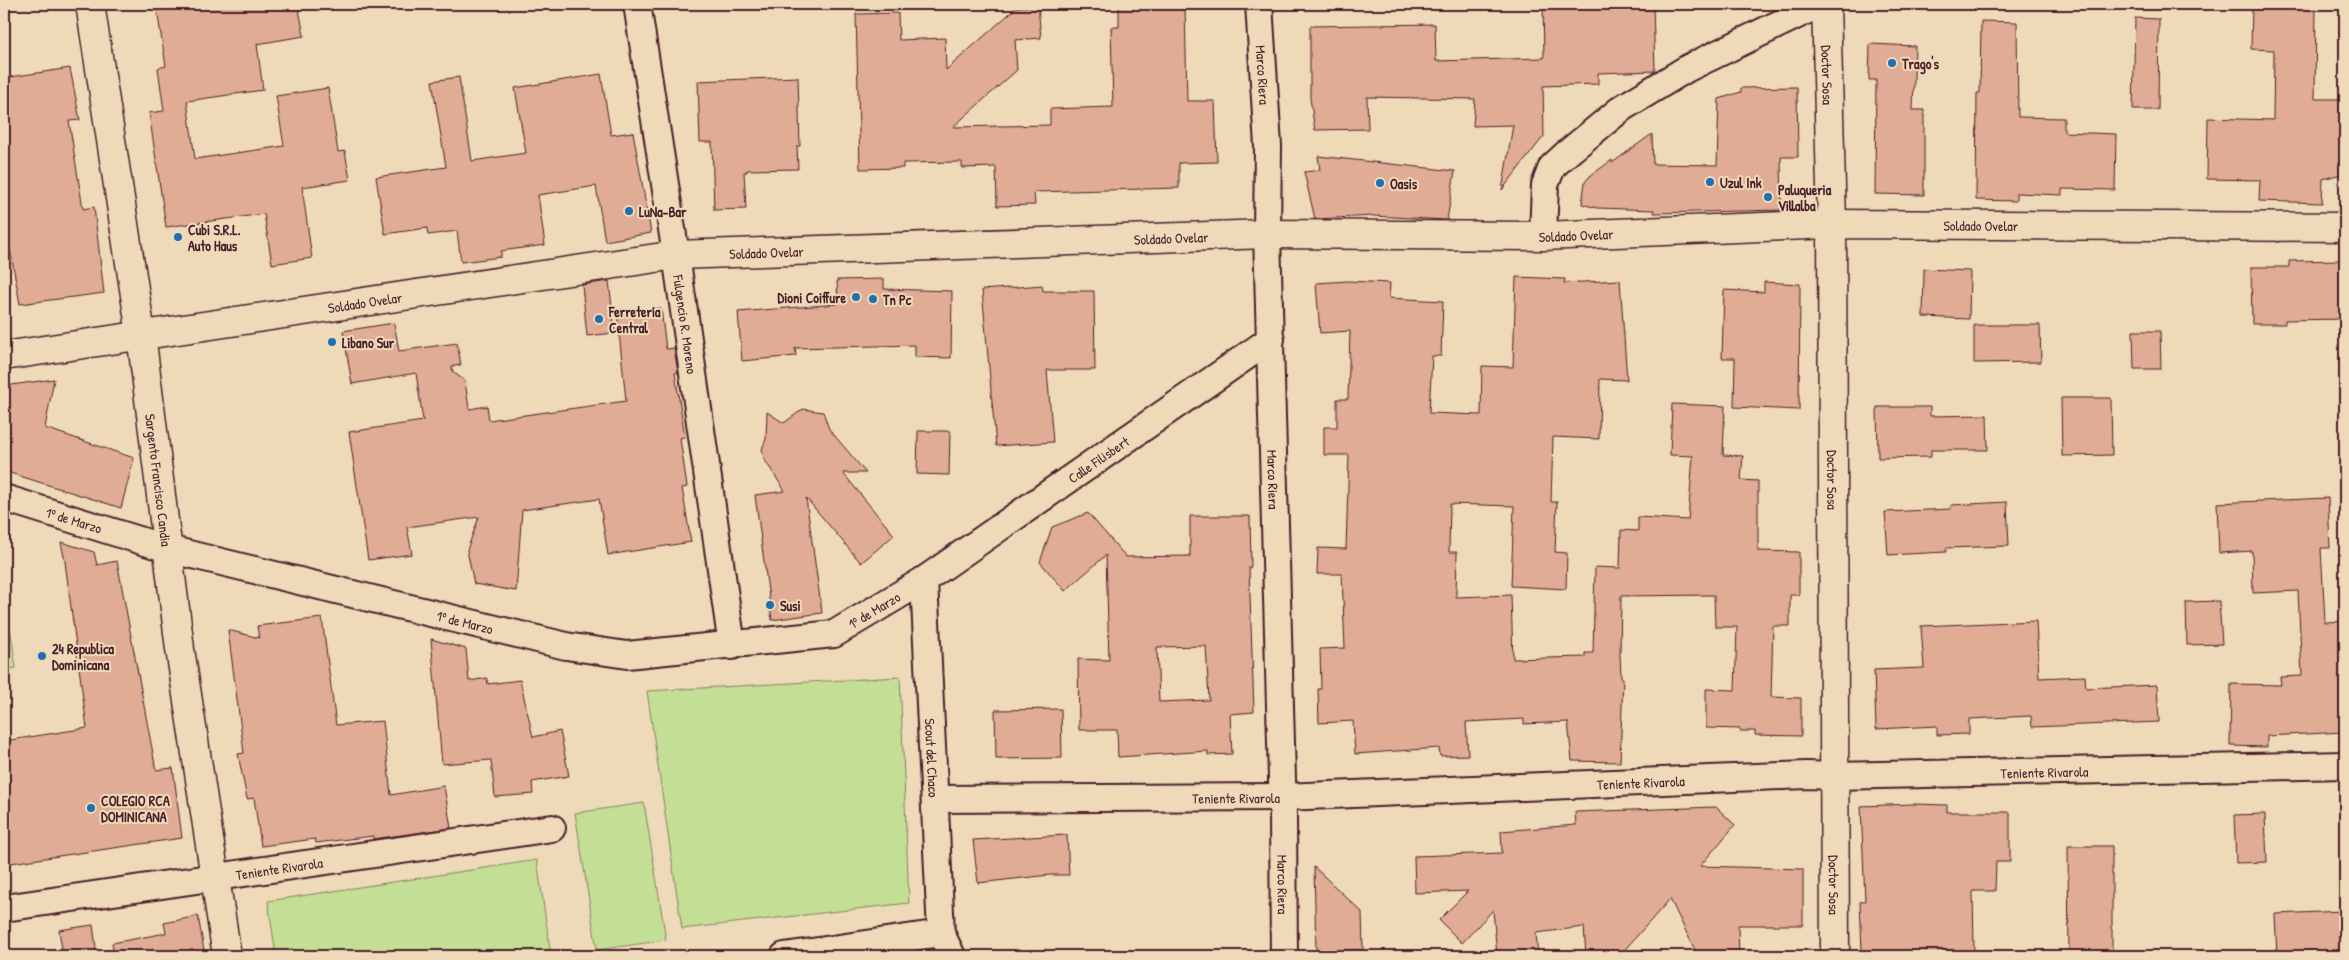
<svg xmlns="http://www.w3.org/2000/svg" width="2349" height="960" font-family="'Patrick Hand',sans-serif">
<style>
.green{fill:#c3df96;stroke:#867f60}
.building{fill:#e1ac95;stroke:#4a1f2b;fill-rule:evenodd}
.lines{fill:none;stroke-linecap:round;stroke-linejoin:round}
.minor-casing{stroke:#4a1f2b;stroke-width:30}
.tertiary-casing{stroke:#4a1f2b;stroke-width:31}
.secondary-casing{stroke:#4a1f2b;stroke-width:31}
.minor{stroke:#eedab8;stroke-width:26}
.tertiary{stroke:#eedab8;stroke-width:28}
.secondary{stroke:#eedab8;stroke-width:28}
.poi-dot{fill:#1f6fb2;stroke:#eedab8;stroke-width:2}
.labels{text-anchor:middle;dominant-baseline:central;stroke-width:4;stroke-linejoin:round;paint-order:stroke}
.poi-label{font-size:14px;font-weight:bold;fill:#4a1f2b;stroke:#eedab8;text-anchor:start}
.street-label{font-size:14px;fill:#4a1f2b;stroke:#eedab8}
</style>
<rect width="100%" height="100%" fill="#eedab8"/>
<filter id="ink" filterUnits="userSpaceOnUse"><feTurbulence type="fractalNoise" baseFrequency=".02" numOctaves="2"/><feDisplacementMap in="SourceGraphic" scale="10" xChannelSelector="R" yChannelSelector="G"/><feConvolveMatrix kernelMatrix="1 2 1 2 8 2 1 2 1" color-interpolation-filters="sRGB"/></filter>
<g filter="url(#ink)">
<g class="green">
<polygon points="4,586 16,668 4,670"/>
<polygon points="900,677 909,903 682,929 647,691"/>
<polygon points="644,803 666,940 597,950 575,813"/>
<polygon points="537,860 551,956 276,956 268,901"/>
</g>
<g class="building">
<polygon points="156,4 298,4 304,36 257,44 263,90 187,101 195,159 284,146 276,96 328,88 338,152 345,151 350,180 302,187 312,258 272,264 264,214 166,227 149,113 164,111 158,68 166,66"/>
<polygon points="1119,4 1185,4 1187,101 1215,101 1217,162 1179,163 1179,188 1034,192 1035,205 997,206 996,167 962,168 962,162 903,163 903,168 860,169 856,14 898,13 899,40 945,38 946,70 1017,7 1038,6 1041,38 1015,40 1017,70 953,127 1050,125 1050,109 1113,107 1111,27 1119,27"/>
<polygon points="1543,4 1653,4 1655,71 1598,73 1598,84 1543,86 1544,136 1502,190 1513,125 1473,126 1475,99 1367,97 1368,129 1315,130 1310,98 1310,26 1435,24 1436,61 1544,58"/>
<polygon points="2252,4 2316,5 2315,99 2345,99 2345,173 2323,179 2322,203 2259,201 2260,180 2207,179 2208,118 2273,120 2274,50 2251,49"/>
<polygon points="2135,18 2159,19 2158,110 2133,110"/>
<polygon points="1981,21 2017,22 2018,117 2064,118 2064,132 2116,134 2115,190 2062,189 2062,195 2016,193 2016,201 1976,200 1977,93 1980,93"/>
<polygon points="1870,44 1915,46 1913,110 1924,110 1924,195 1875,194 1876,80 1869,80"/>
<polygon points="70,68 80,120 69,121 83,209 94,207 104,293 20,304 4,216 4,78"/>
<polygon points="601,74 611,135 633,132 651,233 605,241 596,186 538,195 545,245 501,251 501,257 461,262 457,231 428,235 427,228 385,234 376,177 446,167 432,81 459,77 472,161 526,153 515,88"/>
<polygon points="798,77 800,146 797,146 798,169 747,170 747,172 744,172 746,209 714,210 712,142 700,142 698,81"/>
<polygon points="1797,87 1798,157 1781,157 1782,210 1654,213 1654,210 1597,208 1582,204 1585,182 1590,176 1612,160 1612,163 1652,134 1653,164 1717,165 1719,99 1741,92 1741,88"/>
<polygon points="1318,156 1455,171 1447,220 1374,216 1315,219 1304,172 1320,170"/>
<polygon points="2345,260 2345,319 2285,320 2285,324 2252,324 2251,267 2289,267 2289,261"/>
<polygon points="1924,269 1970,271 1969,319 1923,317"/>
<polygon points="1516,277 1565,279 1564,283 1620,280 1627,380 1600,379 1599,439 1553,437 1551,502 1557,502 1555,552 1567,553 1566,589 1511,586 1514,506 1450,504 1449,552 1457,552 1456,597 1511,595 1513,659 1585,657 1585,653 1593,653 1595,567 1620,568 1621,530 1638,531 1638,517 1688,520 1693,456 1670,455 1672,404 1725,406 1723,455 1743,456 1741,480 1758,481 1758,551 1799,552 1799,595 1790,595 1790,626 1773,626 1771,697 1801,698 1801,736 1755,735 1755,731 1740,731 1740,729 1706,728 1706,689 1735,690 1737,627 1715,627 1714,595 1621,596 1620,654 1621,678 1623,678 1620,762 1572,761 1568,722 1524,724 1524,719 1466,722 1468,755 1440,756 1439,748 1355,754 1353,721 1319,723 1318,689 1321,689 1320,649 1345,648 1342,574 1317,574 1318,548 1346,549 1349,455 1324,455 1324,427 1337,427 1337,399 1348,399 1350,331 1320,333 1316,283 1348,281 1390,283 1389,298 1443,301 1441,356 1432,356 1429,413 1481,415 1482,366 1513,367"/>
<polygon points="884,279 884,289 952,291 951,358 915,357 915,345 795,348 796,356 742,361 738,312 838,304 837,280"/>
<polygon points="609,281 615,333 587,336 582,285"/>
<polygon points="1764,282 1800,284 1799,410 1734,407 1735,358 1722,358 1724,290 1764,292"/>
<polygon points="1042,285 1043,291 1094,291 1095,370 1047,370 1053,442 996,446 982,290"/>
<polygon points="661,308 666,349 674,348 678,372 675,373 685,437 680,438 687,487 682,488 691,542 608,555 599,499 522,510 516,591 474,584 467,550 479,517 407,527 412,554 368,560 349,432 423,421 416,373 352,384 343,331 394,323 399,351 457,343 461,365 452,366 453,372 465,381 469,409 487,406 489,420 626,401 617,312"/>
<polygon points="1974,325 2040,325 2041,362 1974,363"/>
<polygon points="2133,331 2160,331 2161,369 2134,369"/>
<polygon points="54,379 45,428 134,458 121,508 4,471 4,386"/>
<polygon points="2061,398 2111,398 2112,455 2062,456"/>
<polygon points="1877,407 1930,407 1930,416 1987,415 1988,450 1931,450 1931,457 1878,458"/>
<polygon points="803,409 823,412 829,429 866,473 843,473 894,535 861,563 806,498 822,613 772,620 755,495 785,491 764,459 762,449 766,439 767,412 784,423"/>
<polygon points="918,431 950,431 949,475 917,474"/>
<polygon points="2328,498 2330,548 2321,548 2325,622 2345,621 2345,732 2267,736 2267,747 2230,746 2231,684 2281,685 2280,677 2302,676 2298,591 2253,593 2252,551 2219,553 2217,503"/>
<polygon points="2007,502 2009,546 1946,548 1946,552 1888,555 1885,512 1951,509 1951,505"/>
<path d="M 1088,513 L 1126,557 L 1190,556 L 1190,516 L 1250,516 L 1251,567 L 1249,567 L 1254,712 L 1230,714 L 1232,754 L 1208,755 L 1208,751 L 1118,757 L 1117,730 L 1079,730 L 1078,659 L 1109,660 L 1106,555 L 1065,591 L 1040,562 L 1052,527 ZM 1206,646 L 1209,700 L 1159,702 L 1157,647 Z"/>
<polygon points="61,542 94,552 97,565 117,561 156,770 173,768 182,838 4,864 4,741 87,728 65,562"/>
<polygon points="2219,601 2222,644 2187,645 2186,602"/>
<polygon points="322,618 336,725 383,721 391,795 444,786 451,828 373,839 373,836 316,843 315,839 261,846 254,798 247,799 238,754 244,753 228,630 259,638 257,626"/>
<polygon points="2036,621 2039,678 2085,676 2086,688 2157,685 2159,722 2032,727 2031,716 1969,719 1969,734 1937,735 1937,726 1876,729 1874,670 1924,668 1921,626"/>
<polygon points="431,639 466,649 469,681 487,678 488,684 520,680 533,737 560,731 569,776 532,782 533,794 495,797 491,760 442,764"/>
<polygon points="1061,709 1062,758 996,759 995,710"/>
<polygon points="1914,804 1947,805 1947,812 2010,812 2010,862 1996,862 1995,891 1973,891 1974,952 1941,952 1941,956 1879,956 1878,951 1862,952 1860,902 1865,901 1861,806"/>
<polygon points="1716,807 1735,825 1700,866 1803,869 1803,925 1738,925 1739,956 1698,956 1670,899 1619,956 1586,956 1584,927 1536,933 1538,956 1497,956 1493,910 1462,943 1439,920 1468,891 1415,893 1414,856 1502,853 1501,831 1576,825 1575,812"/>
<polygon points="2265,814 2267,862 2236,863 2234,815"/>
<polygon points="1067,835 1069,875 1050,875 978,883 973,840"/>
<polygon points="2068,846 2112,846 2112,956 2069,956"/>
<polygon points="1314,867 1362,912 1363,950 1316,950"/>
<polygon points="2344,911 2345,956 2277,956 2275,914"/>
<polygon points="198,916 205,956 114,956 112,943 166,933 164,923"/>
<polygon points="93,925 97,956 63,956 59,930"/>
</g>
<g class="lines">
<g class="minor-casing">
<g id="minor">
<path id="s1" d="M 637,4 L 676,255 L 732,646"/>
<path id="s2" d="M 1259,4 L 1268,146 L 1267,234 L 1283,815 L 1284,956"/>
<polyline points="1543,236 1545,185 1552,167 1566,154 1622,108 1688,68 1820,4"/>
<path id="s3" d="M 4,498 L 168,549 L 566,646 L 627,655 L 834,634 L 924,580 L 1271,339"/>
<path id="s4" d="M 924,580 L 941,933 L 952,956"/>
<path id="s5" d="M 935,799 L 1283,797 L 1806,775 L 1834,776 L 2345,765"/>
<path id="s6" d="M 4,908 L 552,828"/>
<polyline points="784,956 941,933"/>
</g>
</g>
<g class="tertiary-casing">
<g id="tertiary">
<path id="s7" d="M 90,4 L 141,334 L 180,649 L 227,956"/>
<path id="s8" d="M 1826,4 L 1832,224 L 1835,956"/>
</g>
</g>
<g class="secondary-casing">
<g id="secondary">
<path id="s9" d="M 4,356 L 676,255 L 1267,234 L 1543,236 L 1832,224 L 2345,227"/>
</g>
</g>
<use href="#minor" class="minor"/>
<use href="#tertiary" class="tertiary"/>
<use href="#secondary" class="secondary"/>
</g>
</g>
<g class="poi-dot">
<circle cx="1892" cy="63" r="5"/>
<circle cx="1710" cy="182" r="5"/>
<circle cx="1380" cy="183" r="5"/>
<circle cx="1768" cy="197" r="5"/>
<circle cx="629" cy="211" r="5"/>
<circle cx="178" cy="237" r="5"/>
<circle cx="856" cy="297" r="5"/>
<circle cx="873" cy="299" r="5"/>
<circle cx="599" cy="319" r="5"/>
<circle cx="332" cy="342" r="5"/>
<circle cx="770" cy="605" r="5"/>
<circle cx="42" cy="656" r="5"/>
<circle cx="91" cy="808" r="5"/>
</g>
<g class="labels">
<g class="poi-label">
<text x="1902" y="63">Trago's</text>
<text x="1720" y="182">Uzul Ink</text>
<text x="1390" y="183">Oasis</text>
<text x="1778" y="189">Paluqueria<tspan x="1778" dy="16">Villalba</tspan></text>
<text x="639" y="211">LuNa-Bar</text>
<text x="188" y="229">Cubi S.R.L.<tspan x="188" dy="16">Auto Haus</tspan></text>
<text x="846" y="297" text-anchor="end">Dioni Coiffure</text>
<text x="883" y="299">Tn Pc</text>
<text x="609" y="311">Ferretería<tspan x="609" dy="16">Central</tspan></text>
<text x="342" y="342">Libano Sur</text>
<text x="780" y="605">Susi</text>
<text x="52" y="648">24 Republica<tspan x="52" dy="16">Dominicana</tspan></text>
<text x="101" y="800">COLEGIO RCA<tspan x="101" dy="16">DOMINICANA</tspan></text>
</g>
<g class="street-label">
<text stroke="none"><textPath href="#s2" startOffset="71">Marco Riera</textPath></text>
<text stroke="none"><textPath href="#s8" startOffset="71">Doctor Sosa</textPath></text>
<text stroke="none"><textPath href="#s9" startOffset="1985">Soldado Ovelar</textPath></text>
<text stroke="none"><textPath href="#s9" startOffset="1580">Soldado Ovelar</textPath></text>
<text stroke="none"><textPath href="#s9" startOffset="1175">Soldado Ovelar</textPath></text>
<text stroke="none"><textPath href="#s9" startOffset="770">Soldado Ovelar</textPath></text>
<text stroke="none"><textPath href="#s9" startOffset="365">Soldado Ovelar</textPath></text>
<text stroke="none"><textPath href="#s1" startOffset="324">Fulgencio R. Moreno</textPath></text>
<text stroke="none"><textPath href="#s3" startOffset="1168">Calle Filisbert</textPath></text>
<text stroke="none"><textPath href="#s7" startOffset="481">Sargento Francisco Candia</textPath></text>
<text stroke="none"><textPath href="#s2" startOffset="476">Marco Riera</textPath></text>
<text stroke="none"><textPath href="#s8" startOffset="476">Doctor Sosa</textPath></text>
<text transform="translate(74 520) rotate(17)">1º de Marzo</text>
<text transform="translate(874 610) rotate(-31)">1º de Marzo</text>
<text transform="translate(465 622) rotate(14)">1º de Marzo</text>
<text stroke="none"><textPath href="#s4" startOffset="178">Scout del Chaco</textPath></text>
<text stroke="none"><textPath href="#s5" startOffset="1110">Teniente Rivarola</textPath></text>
<text stroke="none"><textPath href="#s5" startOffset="706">Teniente Rivarola</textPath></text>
<text stroke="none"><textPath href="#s5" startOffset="301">Teniente Rivarola</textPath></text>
<text stroke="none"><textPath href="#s6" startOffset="278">Teniente Rivarola</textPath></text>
<text stroke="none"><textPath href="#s2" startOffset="881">Marco Riera</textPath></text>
<text stroke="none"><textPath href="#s8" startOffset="881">Doctor Sosa</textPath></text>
</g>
</g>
<rect width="2349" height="960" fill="none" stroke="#eedab8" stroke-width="20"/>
<rect x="10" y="10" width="2329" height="940" fill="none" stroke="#4a1f2b" stroke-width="2" filter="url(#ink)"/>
</svg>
